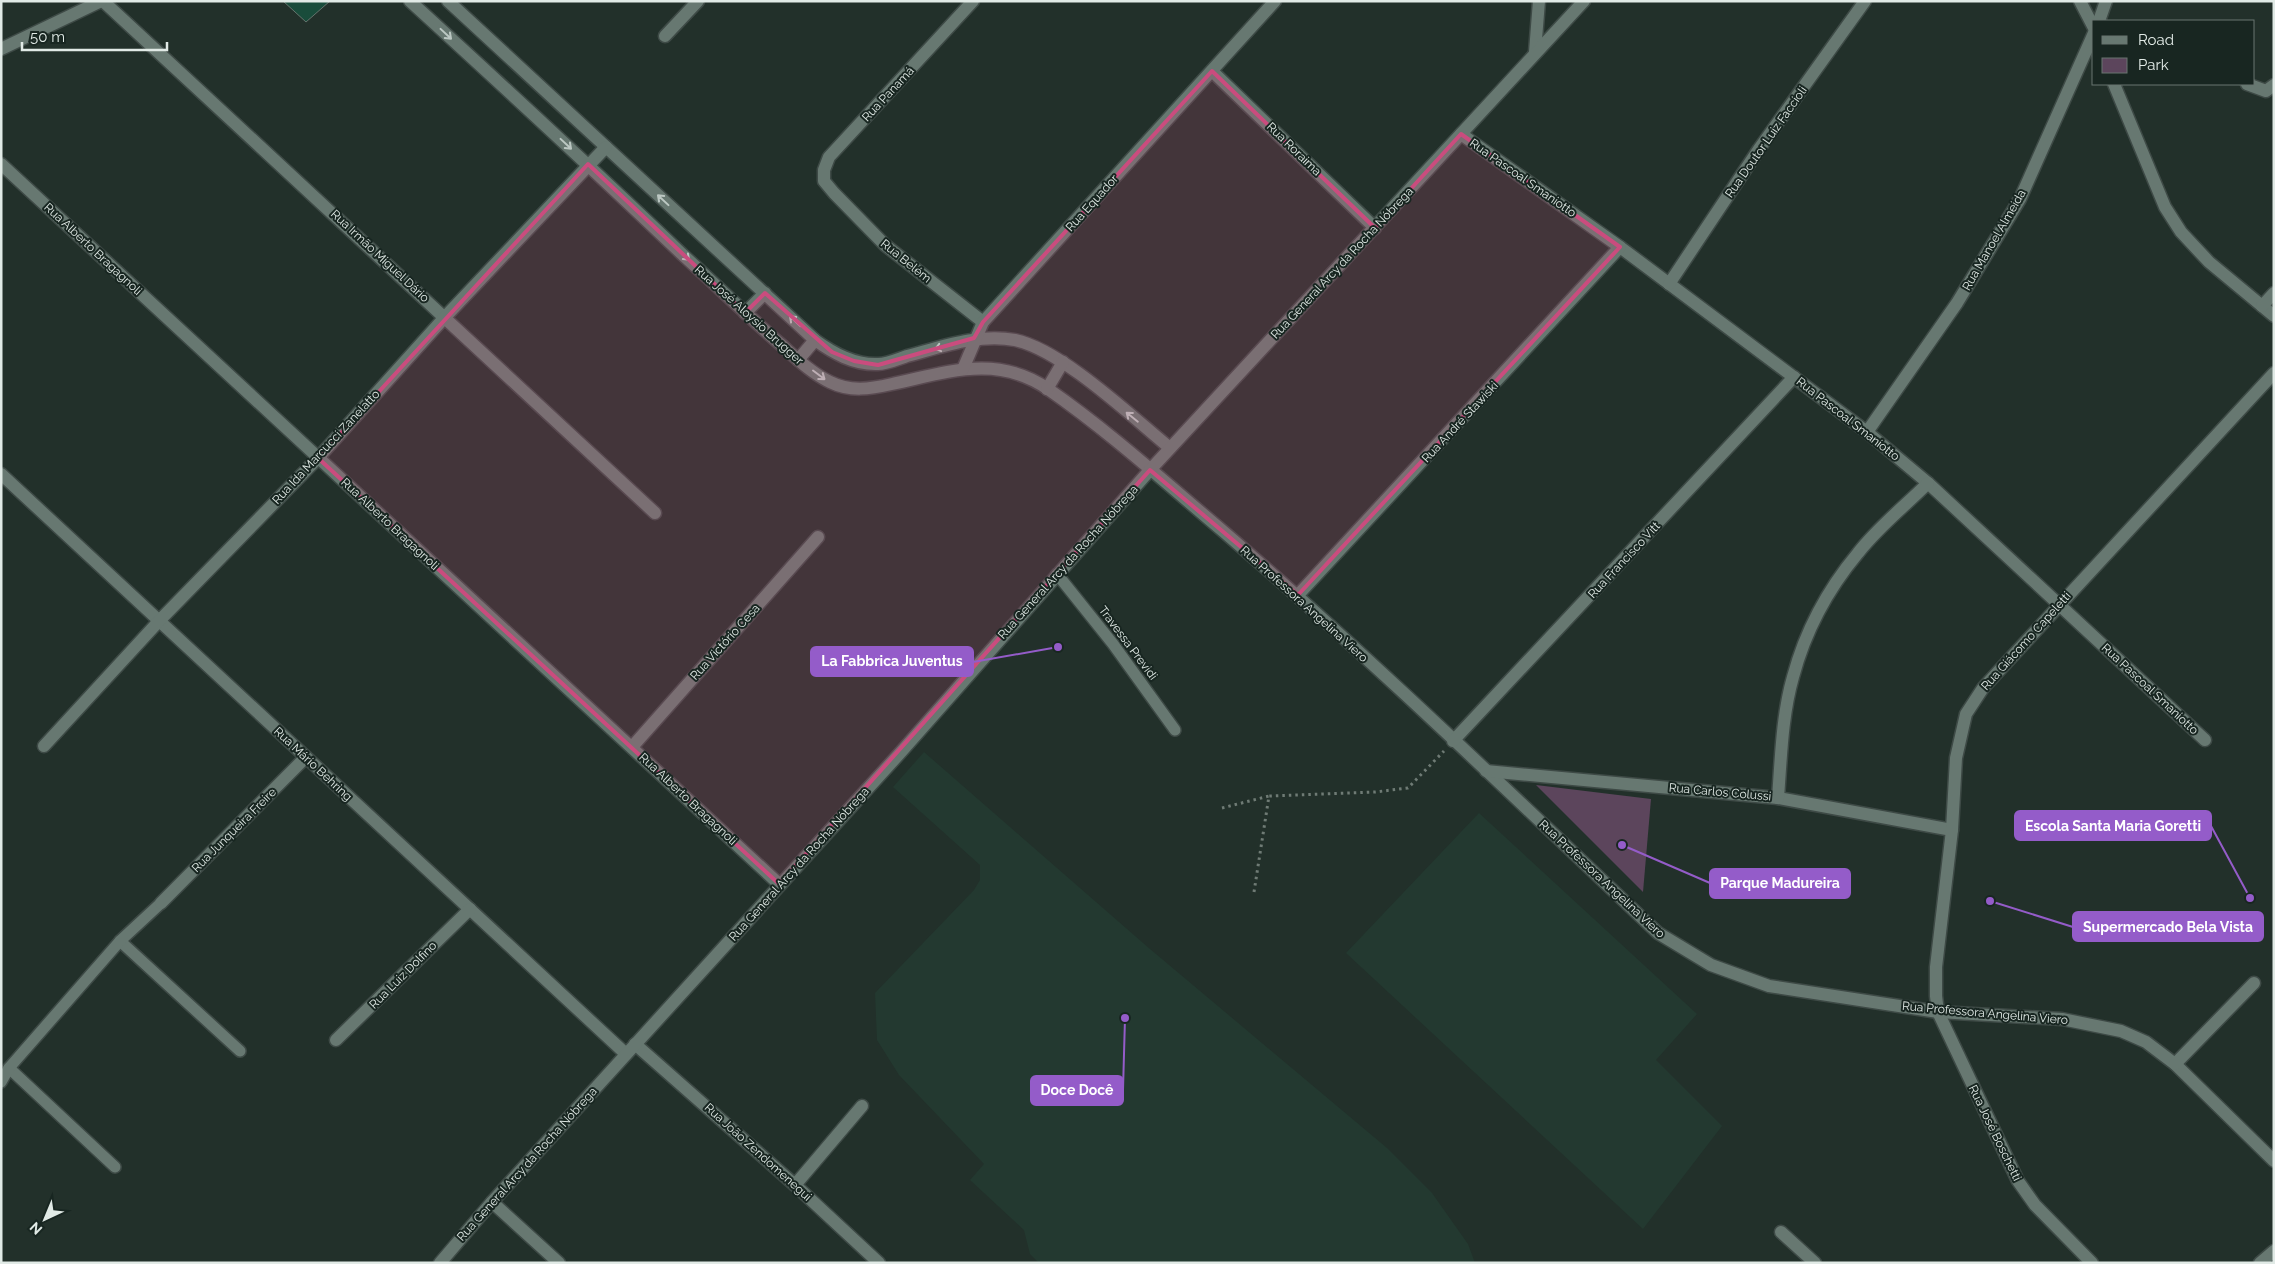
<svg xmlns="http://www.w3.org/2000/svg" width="2275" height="1264" font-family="Raleway,sans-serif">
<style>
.built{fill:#233930}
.green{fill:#5c455c}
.building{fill:#194c3b;stroke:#64746d}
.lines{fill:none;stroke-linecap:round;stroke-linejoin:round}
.service-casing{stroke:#3e4a46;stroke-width:14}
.minor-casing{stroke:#3e4a46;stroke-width:15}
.path{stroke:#6f7b75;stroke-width:3;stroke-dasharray:2.5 4;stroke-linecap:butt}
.service{stroke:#677871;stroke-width:11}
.minor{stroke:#677871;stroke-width:12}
.oneway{stroke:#bcc8c3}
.marked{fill:#ca4c7e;fill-opacity:0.2;stroke:#ca4c7e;stroke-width:4;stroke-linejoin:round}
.labels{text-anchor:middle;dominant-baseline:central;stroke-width:4;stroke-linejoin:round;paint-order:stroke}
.street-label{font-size:12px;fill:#e1eae6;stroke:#182621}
.leader{fill:none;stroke:#945cc9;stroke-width:2}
.callout-dot{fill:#945cc9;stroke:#182621;stroke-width:2}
.callout{fill:#945cc9;stroke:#945cc9;stroke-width:2}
.callout-label{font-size:14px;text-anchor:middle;font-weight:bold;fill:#fff}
</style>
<rect width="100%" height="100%" fill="#22302a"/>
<g class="built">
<polygon points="924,752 1150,949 1387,1148 1432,1193 1468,1244 1475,1263 1039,1263 1030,1254 1024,1230 970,1180 984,1164 899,1075 877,1040 875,993 974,890 980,880 980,865 893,787"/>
<polygon points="1479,813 1697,1014 1656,1060 1722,1126 1643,1229 1346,953"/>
</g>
<polygon class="green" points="1536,785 1651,799 1643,892"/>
<polygon class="building" points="283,1 330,1 306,22"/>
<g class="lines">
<g class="service-casing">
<g id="service">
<polyline points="1057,574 1113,644 1175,730"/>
<polyline points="120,941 240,1051"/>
<polyline points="9,1068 115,1167"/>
<polyline points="1,1082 9,1068 120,941 161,903"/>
</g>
</g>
<g class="minor-casing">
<g id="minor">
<polyline points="103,1 655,513"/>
<path d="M 410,1 C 502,85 593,169 683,255 C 715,284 746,314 779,343 C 794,356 811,373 830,382 C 850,392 870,389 892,384 C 948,372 997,354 1048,389 C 1110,432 1167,484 1224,532 C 1373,660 1515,798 1658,933 L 1711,965 L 1769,986 L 1938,1012 L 2062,1019 L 2121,1031 L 2146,1042 L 2175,1064 L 2274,1161"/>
<path d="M 448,1 L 815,340 C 833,353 854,365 878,364 C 887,364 898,359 907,356 C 941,347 979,333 1015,340 C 1062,350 1131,416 1170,448"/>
<polyline points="973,1 829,157 824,170 824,181 834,193 885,245 983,322"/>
<polyline points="2080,1 2094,28"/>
<polyline points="2099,21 2106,1"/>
<polyline points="665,36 698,1"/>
<polyline points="1,49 101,1"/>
<polyline points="1535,52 1539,1"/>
<polyline points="1212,71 1375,228"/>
<polyline points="2114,84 2165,207 2181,232 2209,262 2274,316"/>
<polyline points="2247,84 2266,91 2274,85"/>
<polyline points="1461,134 1620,247 1867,432 1928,483 2205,740"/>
<polyline points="1,164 779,884"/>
<polyline points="1669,284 1759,149 1865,1"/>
<polyline points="2262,306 2274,293"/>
<polyline points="745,313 765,293"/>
<polyline points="798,360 815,340"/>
<polyline points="963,369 983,322 1275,1"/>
<polyline points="1047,389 1063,362"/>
<polyline points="1867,432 1957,303 2020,199 2094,33"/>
<polyline points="1,474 626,1054"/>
<polyline points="1298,595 1620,247"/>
<polyline points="1453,741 1794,377"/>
<polyline points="44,746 159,621 318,458 445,317 606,147"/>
<polyline points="632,747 818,537"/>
<polyline points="1486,771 1778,798 1952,830"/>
<path d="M 1778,798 C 1781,758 1782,715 1793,677 C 1805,632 1828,589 1858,553 C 1878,527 1905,506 1928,483"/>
<polyline points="161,903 306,757"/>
<polyline points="336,1040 470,909"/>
<polyline points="635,1044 795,1185 879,1263"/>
<polyline points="2175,1064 2254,983"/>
<polyline points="795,1185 862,1106"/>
<polyline points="492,1202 559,1263"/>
<polyline points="1781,1232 1815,1263"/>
<polyline points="440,1263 492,1202 901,752 1150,470 1584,1"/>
<polyline points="2092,1263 2035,1205 2018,1181 1938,1012 1936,996 1936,967 1952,830 1956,758 1966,714 1983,688 2274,373"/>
<polyline points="2260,1263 2274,1251"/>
</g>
</g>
<g class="path">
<polyline points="1222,808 1269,796"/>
<polyline points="1254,892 1269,796 1375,792 1408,788 1444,751"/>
</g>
<use href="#service" class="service"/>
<use href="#minor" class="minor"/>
</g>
<defs><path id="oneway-shaft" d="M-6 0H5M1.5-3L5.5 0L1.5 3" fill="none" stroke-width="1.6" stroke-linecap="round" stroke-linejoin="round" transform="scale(1.25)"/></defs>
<g class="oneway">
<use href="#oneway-shaft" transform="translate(446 34) rotate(43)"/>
<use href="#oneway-shaft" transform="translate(566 144) rotate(43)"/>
<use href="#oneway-shaft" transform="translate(663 200) rotate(-137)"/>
<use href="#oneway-shaft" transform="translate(684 255) rotate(43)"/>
<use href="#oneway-shaft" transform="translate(795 321) rotate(-137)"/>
<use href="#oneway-shaft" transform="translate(942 347) rotate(165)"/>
<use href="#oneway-shaft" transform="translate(819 375) rotate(37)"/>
<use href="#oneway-shaft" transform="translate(1132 417) rotate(-141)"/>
</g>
<path class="marked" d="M 1212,71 L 1375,228 L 1461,134 L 1620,247 L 1298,595 L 1150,470 L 779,884 L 318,458 L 588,164 L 745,313 L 765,293 L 832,352 L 854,361 L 878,365 L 974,338 L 983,322 Z"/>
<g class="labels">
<g class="street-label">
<text transform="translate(888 94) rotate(-47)">Rua Panamá</text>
<text transform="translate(1766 142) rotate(-55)">Rua Doutor Luiz Faccioli</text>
<text transform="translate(1294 149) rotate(44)">Rua Roraima</text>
<text transform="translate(1523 178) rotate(35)">Rua Pascoal Smaniotto</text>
<text transform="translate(1092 203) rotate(-48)">Rua Equador</text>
<text transform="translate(1994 240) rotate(-60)">Rua Manoel Almeida</text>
<text transform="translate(93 249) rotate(43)">Rua Alberto Bragagnoli</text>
<text transform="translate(380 256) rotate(43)">Rua Irmão Miguel Dário</text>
<text transform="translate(906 261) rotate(39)">Rua Belém</text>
<text transform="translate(1342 263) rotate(-47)">Rua General Arcy da Rocha Nóbrega</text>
<text transform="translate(749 315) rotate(42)">Rua José Aloysio Brugger</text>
<text transform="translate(1848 419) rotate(38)">Rua Pascoal Smaniotto</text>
<text transform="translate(1460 422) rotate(-47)">Rua André Stawiski</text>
<text transform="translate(326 447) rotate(-47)">Rua Ida Marcucci Zanelatto</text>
<text transform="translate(390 524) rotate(43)">Rua Alberto Bragagnoli</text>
<text transform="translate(1624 560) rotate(-47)">Rua Francisco Vitt</text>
<text transform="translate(1068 562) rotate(-48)">Rua General Arcy da Rocha Nóbrega</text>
<text transform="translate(1304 604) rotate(42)">Rua Professora Angelina Viero</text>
<text transform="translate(2026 641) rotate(-48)">Rua Giácomo Capeletti</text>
<text transform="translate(725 642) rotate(-48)">Rua Victório Cesa</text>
<text transform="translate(1128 643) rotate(53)">Travessa Previdi</text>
<text transform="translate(2150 689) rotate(43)">Rua Pascoal Smaniotto</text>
<text transform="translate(313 764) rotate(43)">Rua Mário Behring</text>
<text transform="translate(1720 792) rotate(5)">Rua Carlos Colussi</text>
<text transform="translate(688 799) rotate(43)">Rua Alberto Bragagnoli</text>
<text transform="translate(234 830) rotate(-45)">Rua Junqueira Freire</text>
<text transform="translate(799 864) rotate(-48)">Rua General Arcy da Rocha Nóbrega</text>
<text transform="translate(1602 879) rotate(43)">Rua Professora Angelina Viero</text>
<text transform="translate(403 975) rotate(-45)">Rua Luiz Dolfino</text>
<text transform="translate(1985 1013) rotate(5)">Rua Professora Angelina Viero</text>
<text transform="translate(1995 1133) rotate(64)">Rua José Boschetti</text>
<text transform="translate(758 1152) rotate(42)">Rua João Zendomenegui</text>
<text transform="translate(527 1164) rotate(-48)">Rua General Arcy da Rocha Nóbrega</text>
</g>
</g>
<path class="leader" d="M1058 647L973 662M2250 898L2211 826M1622 845L1710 883M1990 901L2073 927M1125 1018L1123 1090"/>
<g class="callout-dot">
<circle cx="1058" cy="647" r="5"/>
<circle cx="2250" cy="898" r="5"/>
<circle cx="1622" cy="845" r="5"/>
<circle cx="1990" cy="901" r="5"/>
<circle cx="1125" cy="1018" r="5"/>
</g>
<g class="callout">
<rect x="811" y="647" width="162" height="29" rx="5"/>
<rect x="2015" y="811" width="196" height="29" rx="5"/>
<rect x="1710" y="869" width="140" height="29" rx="5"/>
<rect x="2073" y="912" width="190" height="29" rx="5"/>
<rect x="1031" y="1076" width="92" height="29" rx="5"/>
</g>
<g class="callout-label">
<text x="892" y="666">La Fabbrica Juventus</text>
<text x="2113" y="831">Escola Santa Maria Goretti</text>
<text x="1780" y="888">Parque Madureira</text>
<text x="2168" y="932">Supermercado Bela Vista</text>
<text x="1077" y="1095">Doce Docê</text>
</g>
<rect width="2275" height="1264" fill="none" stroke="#e1eae6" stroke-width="5"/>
<rect x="2092" y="20" width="162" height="65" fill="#182621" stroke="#687470"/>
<rect x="2102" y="36" width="25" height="8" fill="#677871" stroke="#687470"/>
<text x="2138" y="45" font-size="15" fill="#e1eae6">Road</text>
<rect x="2102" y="58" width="25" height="15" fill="#5c455c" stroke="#687470"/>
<text x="2138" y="70" font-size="15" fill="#e1eae6">Park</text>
<g transform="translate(45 1219) rotate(224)" stroke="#182621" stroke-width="4" paint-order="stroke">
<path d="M0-4L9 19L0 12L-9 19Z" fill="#e1eae6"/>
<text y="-8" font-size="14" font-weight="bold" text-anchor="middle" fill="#e1eae6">N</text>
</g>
<path d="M22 42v8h145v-8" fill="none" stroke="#e1eae6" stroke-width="2.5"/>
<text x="30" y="42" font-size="15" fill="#e1eae6" stroke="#182621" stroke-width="4" paint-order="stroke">50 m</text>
</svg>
